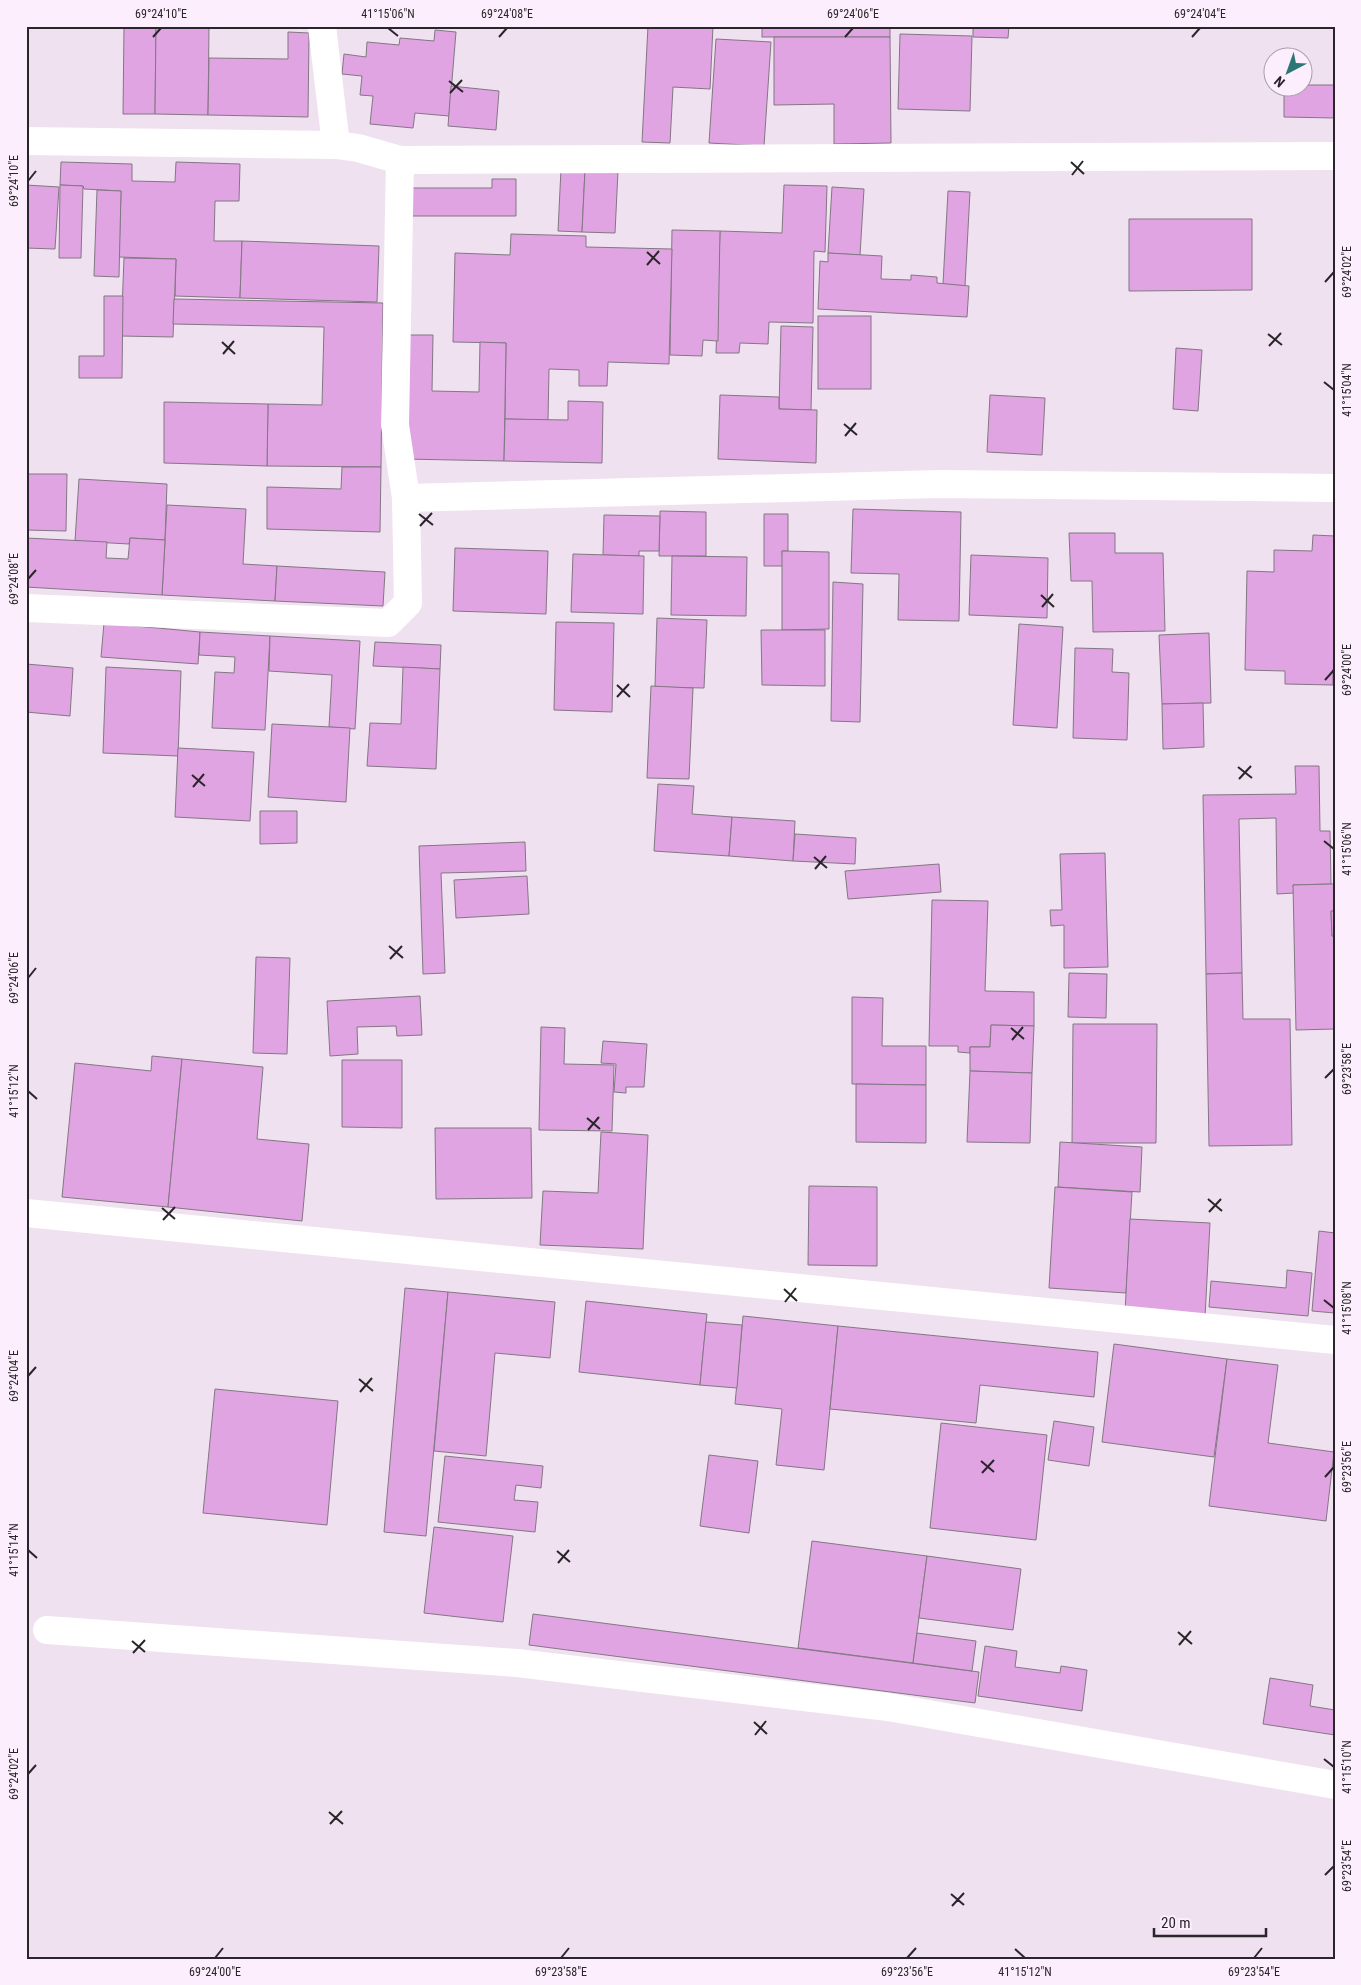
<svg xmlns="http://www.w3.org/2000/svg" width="1361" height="1985" font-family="'Roboto Condensed',sans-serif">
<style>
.building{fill:#e0a4e3;stroke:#837783}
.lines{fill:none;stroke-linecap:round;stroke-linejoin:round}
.street{stroke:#fff;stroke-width:28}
.ticks{fill:none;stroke:#2a252a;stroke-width:2}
.neatline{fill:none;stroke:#2a252a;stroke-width:2}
.ticks-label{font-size:12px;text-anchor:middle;fill:#2a252a}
</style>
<rect width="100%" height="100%" fill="#efe1ef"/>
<g class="building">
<polygon points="124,26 156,26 155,114 123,114"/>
<polygon points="156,26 209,26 208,115 155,114"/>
<polygon points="648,26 713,26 710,89 673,87 670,143 642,142"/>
<rect x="762" y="26" width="128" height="11"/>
<polygon points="973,26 1009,26 1008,38 973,37"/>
<polygon points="435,30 456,32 449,116 415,113 413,128 370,124 373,96 360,95 362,76 342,74 344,54 366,57 367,42 399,45 400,38 434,41"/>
<polygon points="288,32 309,33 308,117 208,115 209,58 288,59"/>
<polygon points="900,34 972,36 970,111 898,109"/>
<polygon points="774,37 890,37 891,143 834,144 834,104 774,105"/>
<polygon points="716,39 771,42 764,146 709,143"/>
<polygon points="1304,85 1335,85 1335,118 1284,117 1284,88 1304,88"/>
<polygon points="451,86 499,91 496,130 448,126"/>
<polygon points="61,162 132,164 132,181 175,182 176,162 240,164 239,201 215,201 214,241 242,241 240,298 175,296 176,259 119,257 121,191 84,189 83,186 60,185"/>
<polygon points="561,169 585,170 582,232 558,231"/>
<polygon points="585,170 618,171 615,233 582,232"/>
<polygon points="492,179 516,179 516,216 411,216 410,188 492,188"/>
<polygon points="26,185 59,187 55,249 26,248"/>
<polygon points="60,185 83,186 81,258 59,258"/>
<polygon points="784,185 827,186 825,252 814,251 813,323 769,322 768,344 740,343 739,353 716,353 720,231 782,233"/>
<polygon points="832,187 864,189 860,255 828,253"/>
<polygon points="97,190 121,191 119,277 94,276"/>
<polygon points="948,191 970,192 965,286 943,284"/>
<polygon points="1129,219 1252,219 1252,290 1129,291"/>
<polygon points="672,230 720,231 718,341 703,340 702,356 670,355"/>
<polygon points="511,234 586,236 586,247 672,249 669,364 608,362 607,386 579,386 579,370 549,369 548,420 505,419 506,343 453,342 455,253 510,255"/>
<polygon points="242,241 379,246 377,302 240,298"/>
<polygon points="828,253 882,256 881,279 911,280 911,275 937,277 937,283 969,286 967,317 818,309 820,261 828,262"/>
<polygon points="124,258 176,259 173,337 121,336"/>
<polygon points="104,296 123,296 122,378 79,378 79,356 104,356"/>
<polygon points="174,299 383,303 381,467 267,466 268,404 322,405 324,327 173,324"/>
<rect x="818" y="316" width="53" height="73"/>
<polygon points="781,326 813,327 811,410 779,409"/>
<polygon points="406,335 433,335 432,391 479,392 480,342 506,343 504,461 404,459"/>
<polygon points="1176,348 1202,350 1198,411 1173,409"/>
<polygon points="720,395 779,397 779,409 817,410 816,463 718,459"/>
<polygon points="990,395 1045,398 1042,455 987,452"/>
<polygon points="568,401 603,402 602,463 504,461 505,419 568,420"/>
<polygon points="164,402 268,404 267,466 164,463"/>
<polygon points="342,467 381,467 380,532 267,529 267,487 341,489"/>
<polygon points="26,474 67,474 66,531 26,530"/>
<polygon points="79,479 167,484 165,540 130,538 129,544 75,541"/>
<polygon points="167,505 246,509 243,564 277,566 275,601 162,595"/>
<polygon points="853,509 961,512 959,621 898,620 899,574 851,573"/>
<polygon points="660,511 706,512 706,556 659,556"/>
<polygon points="764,514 788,514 788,551 782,551 783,566 764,566"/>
<polygon points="604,515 660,516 659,551 639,551 639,556 603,555"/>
<polygon points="1069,533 1115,533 1115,553 1163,553 1165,631 1093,632 1092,581 1071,581"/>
<polygon points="1313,535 1335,536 1335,669 1333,669 1333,685 1285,684 1285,671 1245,670 1247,571 1274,572 1274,550 1312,551"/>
<polygon points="26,538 107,542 106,558 128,559 130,538 165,540 162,595 26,587"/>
<polygon points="455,548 548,551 546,614 453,611"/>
<polygon points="782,551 829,552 829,629 782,630"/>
<polygon points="573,554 644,556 643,614 571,612"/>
<polygon points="971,555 1048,558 1047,618 969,615"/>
<polygon points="672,556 747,557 746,616 671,615"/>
<polygon points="277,566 385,572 383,606 275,601"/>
<polygon points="833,582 863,584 860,722 831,721"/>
<polygon points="657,618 707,620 704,688 655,687"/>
<polygon points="556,622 614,623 612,712 554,710"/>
<polygon points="104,623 200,632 198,664 101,657"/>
<polygon points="1019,624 1063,627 1057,728 1013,725"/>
<polygon points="761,630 825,630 825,686 762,685"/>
<polygon points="200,632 270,636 265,730 212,728 215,672 234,673 235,657 199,655"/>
<polygon points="1209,633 1211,703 1162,704 1159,635"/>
<polygon points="270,636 360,641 355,729 329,727 332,675 269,671"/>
<polygon points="375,642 441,645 440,669 373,666"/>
<polygon points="1075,648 1113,649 1112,672 1129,673 1127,740 1073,738"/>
<polygon points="26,664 73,668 70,716 26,712"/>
<polygon points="106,667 181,671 178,756 103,753"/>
<polygon points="403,667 440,669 436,769 367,766 370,723 401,724"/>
<polygon points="651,686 693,688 689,779 647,778"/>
<polygon points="1203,703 1204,747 1163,749 1162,704"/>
<polygon points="272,724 350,728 346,802 268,797"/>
<polygon points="178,748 254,752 250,821 175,817"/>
<polygon points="1295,766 1319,766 1320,831 1330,831 1331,884 1293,885 1294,893 1277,894 1276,818 1239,819 1242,973 1206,974 1203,795 1296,794"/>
<polygon points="658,784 694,786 692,814 732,817 729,856 654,851"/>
<polygon points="260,811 297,811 297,843 260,844"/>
<polygon points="732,817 795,821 793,861 729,856"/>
<polygon points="795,834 856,838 855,864 793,861"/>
<polygon points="525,842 526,871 441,873 445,973 423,974 419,846"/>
<polygon points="1105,853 1108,967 1064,968 1064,925 1051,926 1050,910 1062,910 1060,854"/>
<polygon points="939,864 941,892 848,899 845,871"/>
<polygon points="527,876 529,914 456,918 454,880"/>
<polygon points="1331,884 1335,884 1335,911 1331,911 1332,936 1335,936 1335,1029 1296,1030 1293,885"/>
<polygon points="932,900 988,901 985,991 1034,992 1034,1026 991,1025 990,1047 970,1047 970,1053 958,1052 958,1046 929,1046"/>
<polygon points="1331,911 1335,911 1335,936 1332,936"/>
<polygon points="256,957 290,958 287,1054 253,1053"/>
<polygon points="1069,973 1107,974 1106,1018 1068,1017"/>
<polygon points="1242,973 1243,1019 1290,1019 1292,1145 1209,1146 1206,974"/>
<polygon points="420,996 422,1035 397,1036 396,1026 357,1027 358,1054 330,1056 327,1001"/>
<polygon points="852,997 883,998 882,1046 926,1046 926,1085 852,1084"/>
<polygon points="1073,1024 1157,1024 1156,1143 1072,1143"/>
<polygon points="991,1025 1034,1026 1032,1073 970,1071 970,1047 990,1047"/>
<polygon points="541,1027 565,1028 564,1064 614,1065 612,1131 539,1130"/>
<polygon points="603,1041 647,1044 644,1087 626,1087 626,1093 614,1092 616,1064 601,1063"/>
<polygon points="152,1056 182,1059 168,1207 62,1197 75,1063 151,1071"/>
<polygon points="182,1059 263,1067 257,1139 309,1144 302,1221 168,1207"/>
<polygon points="342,1060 402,1060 402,1128 342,1127"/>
<polygon points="970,1071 1032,1073 1030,1143 967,1142"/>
<polygon points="856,1084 926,1085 926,1143 856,1142"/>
<polygon points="435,1128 531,1128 532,1198 436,1199"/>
<polygon points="601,1132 648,1135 643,1249 540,1245 543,1191 598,1193"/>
<polygon points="1060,1142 1142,1147 1140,1192 1058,1187"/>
<polygon points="809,1186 877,1187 877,1266 808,1265"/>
<polygon points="1055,1187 1132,1192 1126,1293 1049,1288"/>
<polygon points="1130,1219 1210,1223 1205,1317 1125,1312"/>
<polygon points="1319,1231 1335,1233 1335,1313 1312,1311"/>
<polygon points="1287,1270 1312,1273 1308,1316 1209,1307 1211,1281 1286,1288"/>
<polygon points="405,1288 448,1292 426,1536 384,1532"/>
<polygon points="448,1292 555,1302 550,1358 495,1353 486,1456 434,1451"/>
<polygon points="586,1301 707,1314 700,1385 579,1372"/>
<polygon points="743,1316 838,1326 824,1470 776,1465 782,1409 735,1404"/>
<polygon points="706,1322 742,1325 737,1388 700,1385"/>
<polygon points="838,1326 1098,1352 1094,1397 980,1385 976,1423 830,1409"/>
<polygon points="1114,1344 1227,1359 1214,1457 1102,1442"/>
<polygon points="1227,1359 1278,1365 1268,1443 1334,1452 1326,1521 1209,1506"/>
<polygon points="215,1389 338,1401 327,1525 203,1513"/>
<polygon points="1054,1421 1094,1427 1089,1466 1048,1460"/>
<polygon points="941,1423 1047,1435 1036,1540 930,1528"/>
<polygon points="709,1455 758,1461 749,1533 700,1526"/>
<polygon points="445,1456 543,1466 541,1488 516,1485 514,1500 538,1502 535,1532 438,1522"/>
<polygon points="434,1527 513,1536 503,1622 424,1613"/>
<polygon points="812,1541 927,1556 913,1663 798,1648"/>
<polygon points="927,1556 1021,1569 1013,1630 919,1618"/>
<polygon points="533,1614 979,1672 975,1703 529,1645"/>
<polygon points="917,1633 976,1641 972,1671 913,1663"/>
<polygon points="985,1646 1017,1651 1015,1667 1060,1673 1061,1666 1087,1670 1082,1711 978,1696"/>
<polygon points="1270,1678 1313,1685 1310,1706 1335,1710 1335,1735 1263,1724"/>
</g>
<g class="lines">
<g class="street">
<polyline points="322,26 336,145"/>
<polyline points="26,141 336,145 358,148 400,160 1335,156"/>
<polyline points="400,160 395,425 406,498"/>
<polyline points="26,608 388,623 408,603 406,498 939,484 1335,488"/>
<polyline points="26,1213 1335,1340"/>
<polyline points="47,1630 517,1663 888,1707 1335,1785"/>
</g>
</g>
<path class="ticks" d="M 388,28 L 398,36M 153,37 L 161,28M 499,37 L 507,28M 845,37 L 853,28M 1192,37 L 1200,28M 449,81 L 463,92M 450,93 L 462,80M 1071,162 L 1084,174M 1072,175 L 1083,161M 28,181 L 36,171M 647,252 L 660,264M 647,265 L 659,251M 1325,282 L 1334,272M 1268,334 L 1282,345M 222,342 L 235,354M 1269,346 L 1281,333M 223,354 L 234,341M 1324,382 L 1334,390M 844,424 L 857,435M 845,436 L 856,423M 419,514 L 433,525M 420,526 L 432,513M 28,579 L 36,570M 1041,595 L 1054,607M 1042,607 L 1053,594M 1325,680 L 1334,670M 617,685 L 630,697M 617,697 L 629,684M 1238,767 L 1252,778M 192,775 L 205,786M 1239,779 L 1251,766M 193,787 L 204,774M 1324,841 L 1334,849M 814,857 L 827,868M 815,869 L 826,856M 389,946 L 403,958M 390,959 L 402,946M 28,978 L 36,968M 1011,1028 L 1024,1039M 1012,1040 L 1023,1027M 1325,1078 L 1334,1069M 28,1091 L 37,1099M 587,1118 L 600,1129M 588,1130 L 599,1117M 1208,1199 L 1222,1211M 162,1208 L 175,1219M 1209,1212 L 1221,1199M 163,1220 L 175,1207M 784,1289 L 797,1301M 1324,1300 L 1334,1308M 785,1302 L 796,1288M 28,1376 L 36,1367M 359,1379 L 373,1391M 360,1392 L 372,1378M 981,1461 L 994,1472M 982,1473 L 994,1460M 1325,1477 L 1334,1467M 28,1550 L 37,1558M 557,1551 L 570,1562M 558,1563 L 569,1550M 1178,1632 L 1192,1644M 132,1641 L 145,1652M 1179,1645 L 1191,1631M 133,1653 L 145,1640M 754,1722 L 767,1734M 755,1735 L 766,1721M 1324,1759 L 1334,1767M 28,1774 L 36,1765M 329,1812 L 343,1824M 330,1824 L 342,1811M 1325,1875 L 1334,1866M 951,1894 L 964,1905M 952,1906 L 964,1893M 1015,1949 L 1025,1958M 215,1958 L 223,1948M 561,1958 L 569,1948M 907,1958 L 916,1948M 1254,1958 L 1262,1948"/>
<rect width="1361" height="1985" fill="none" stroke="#fceefc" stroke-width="55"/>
<g transform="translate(1288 72) rotate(221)"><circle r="24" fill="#fceefc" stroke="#a89ea8"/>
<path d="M0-4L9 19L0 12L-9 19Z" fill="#2c7675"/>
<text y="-8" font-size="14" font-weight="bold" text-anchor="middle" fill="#2a252a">N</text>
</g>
<path d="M1154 1928v8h112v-8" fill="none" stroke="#2a252a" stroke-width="2.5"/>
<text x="1161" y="1928" font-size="15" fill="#2a252a" stroke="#fceefc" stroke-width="4" paint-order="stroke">20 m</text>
<rect x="28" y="28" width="1306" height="1930" class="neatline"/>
<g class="ticks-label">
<text x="161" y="18">69°24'10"E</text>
<text x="388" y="18">41°15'06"N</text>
<text x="507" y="18">69°24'08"E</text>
<text x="853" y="18">69°24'06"E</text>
<text x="1200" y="18">69°24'04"E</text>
<text transform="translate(14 181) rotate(-90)" y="4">69°24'10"E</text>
<text transform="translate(1347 272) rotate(-90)" y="4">69°24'02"E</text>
<text transform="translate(1347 390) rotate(-90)" y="4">41°15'04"N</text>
<text transform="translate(14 579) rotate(-90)" y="4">69°24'08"E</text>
<text transform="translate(1347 670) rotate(-90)" y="4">69°24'00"E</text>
<text transform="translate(1347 849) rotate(-90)" y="4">41°15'06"N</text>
<text transform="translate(14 978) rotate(-90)" y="4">69°24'06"E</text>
<text transform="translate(1347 1069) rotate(-90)" y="4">69°23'58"E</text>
<text transform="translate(14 1091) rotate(-90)" y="4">41°15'12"N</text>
<text transform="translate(1347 1308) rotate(-90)" y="4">41°15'08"N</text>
<text transform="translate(14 1376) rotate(-90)" y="4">69°24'04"E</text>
<text transform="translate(1347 1467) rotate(-90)" y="4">69°23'56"E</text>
<text transform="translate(14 1550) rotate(-90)" y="4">41°15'14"N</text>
<text transform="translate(1347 1767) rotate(-90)" y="4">41°15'10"N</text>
<text transform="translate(14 1774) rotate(-90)" y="4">69°24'02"E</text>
<text transform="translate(1347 1866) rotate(-90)" y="4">69°23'54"E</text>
<text x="215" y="1976">69°24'00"E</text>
<text x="561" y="1976">69°23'58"E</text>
<text x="907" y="1976">69°23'56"E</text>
<text x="1025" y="1976">41°15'12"N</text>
<text x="1254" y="1976">69°23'54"E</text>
</g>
</svg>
